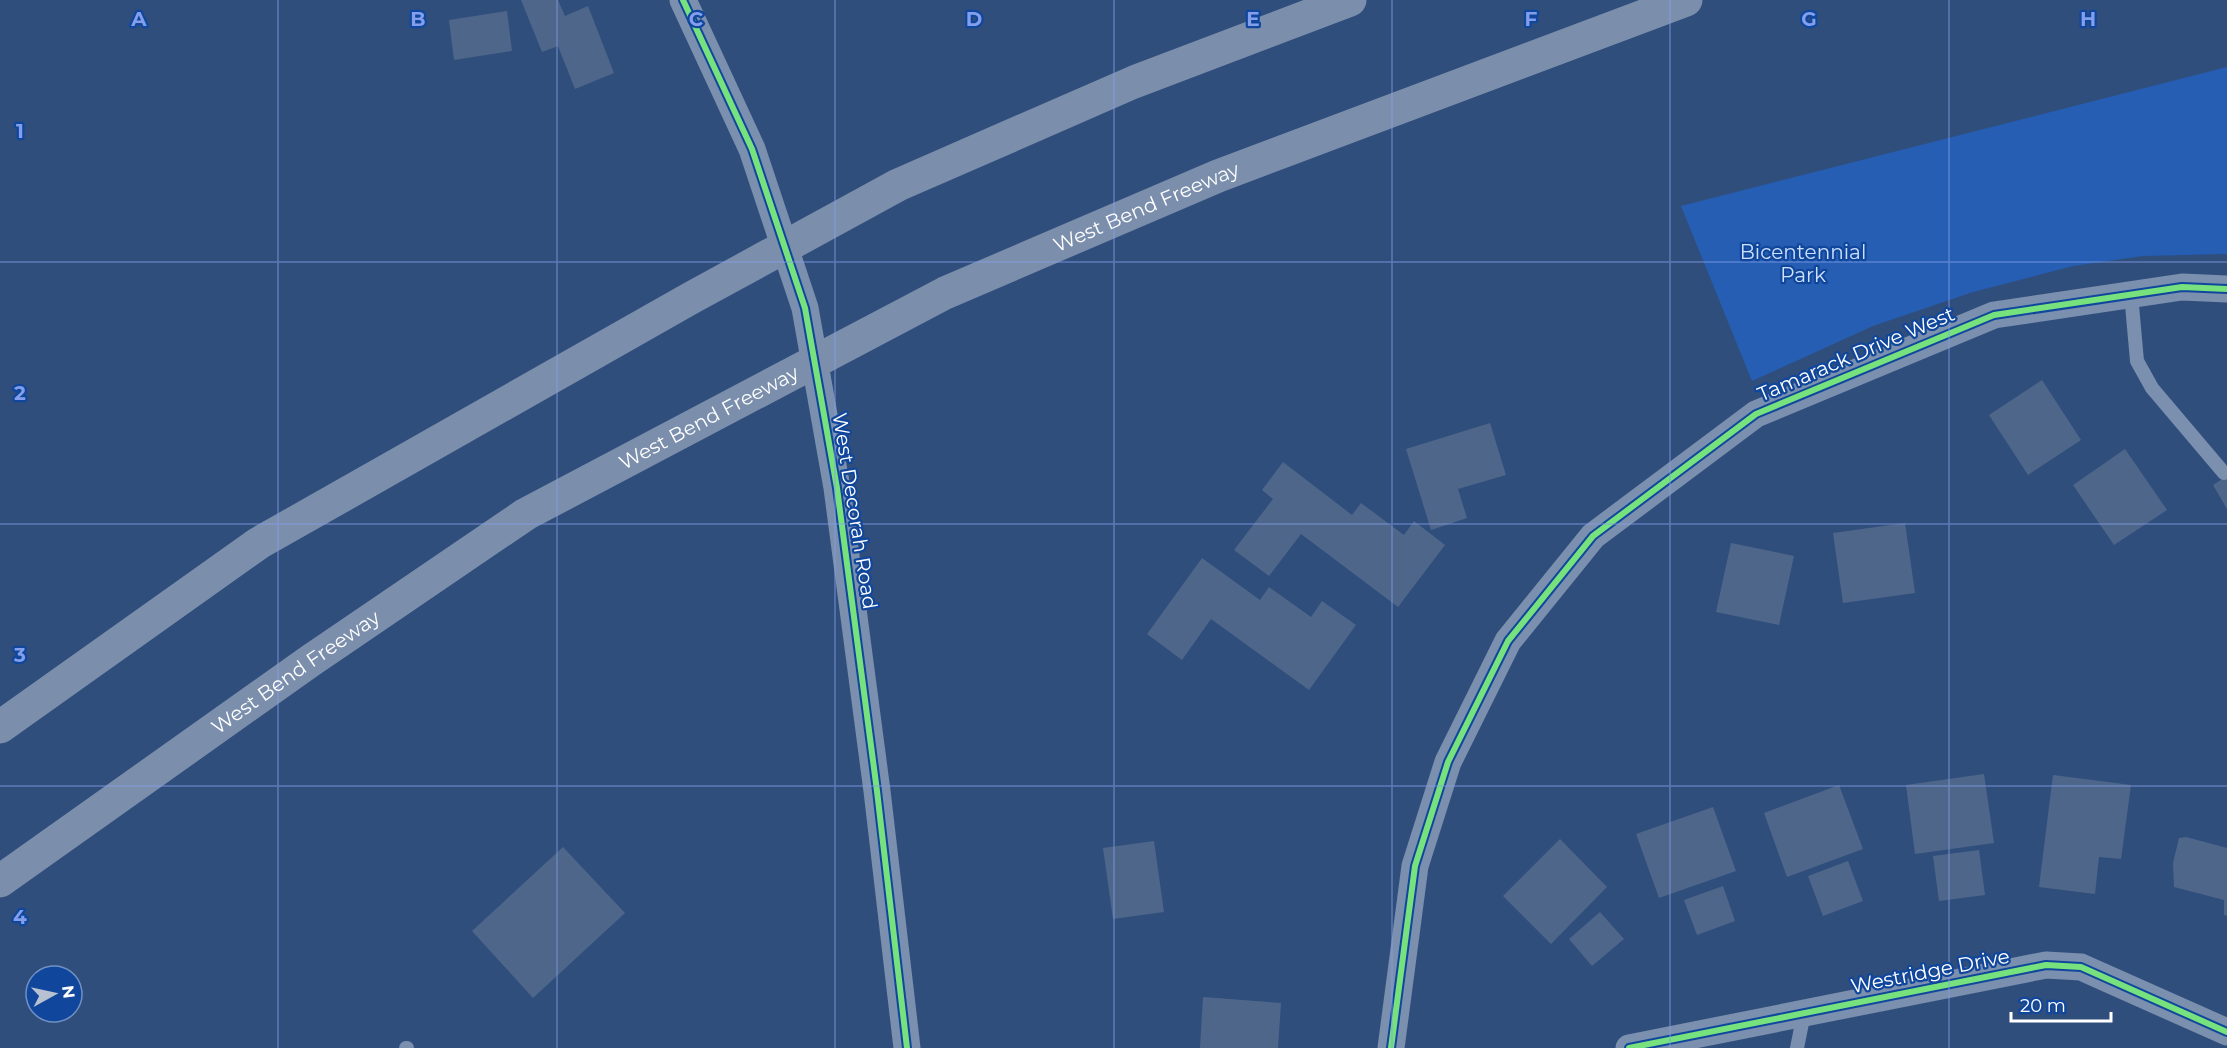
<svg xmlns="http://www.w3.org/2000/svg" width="2227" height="1048" font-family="Montserrat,sans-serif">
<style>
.green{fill:#255eb2}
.building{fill:#4e668a}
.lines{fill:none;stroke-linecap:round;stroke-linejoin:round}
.service{stroke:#7b8fae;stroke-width:14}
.minor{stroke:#7b8fae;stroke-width:27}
.motorway{stroke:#7b8fac;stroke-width:33}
.cycleway-casing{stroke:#10479c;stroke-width:10}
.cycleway{stroke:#77e17e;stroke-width:6}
.grid{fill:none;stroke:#839eea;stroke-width:1.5;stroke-opacity:0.55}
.labels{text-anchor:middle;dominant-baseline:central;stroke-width:4.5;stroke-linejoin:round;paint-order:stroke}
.street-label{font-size:20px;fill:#fff;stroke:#10479c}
.park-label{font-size:20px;fill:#cde1fe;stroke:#10479c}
.grid-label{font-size:20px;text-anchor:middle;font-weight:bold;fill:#839eea;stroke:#10479c;stroke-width:4.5;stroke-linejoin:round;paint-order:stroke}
</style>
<rect width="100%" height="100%" fill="#304e7c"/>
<polygon class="green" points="2227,67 2227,254 2143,256 2073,266 1973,292 1873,326 1752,381 1681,206"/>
<g class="building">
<polygon points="521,0 558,0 565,16 588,6 614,73 575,89 558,46 542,52"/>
<polygon points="507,11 512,51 454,60 449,20"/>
<polygon points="2042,380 2081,440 2028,475 1989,415"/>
<polygon points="1490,423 1506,475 1458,489 1467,518 1431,530 1406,449"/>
<polygon points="2125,449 2167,510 2114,545 2073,485"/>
<polygon points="1283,462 1352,515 1361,503 1404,535 1414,521 1445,545 1398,607 1301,534 1269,576 1234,550 1273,499 1262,490"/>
<polygon points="2227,476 2227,509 2213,485"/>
<polygon points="1905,523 1915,593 1843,603 1833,533"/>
<polygon points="1731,543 1794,556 1779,625 1716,612"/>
<polygon points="1202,558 1260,600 1269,587 1311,617 1322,601 1356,625 1309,690 1211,619 1182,660 1147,634"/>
<polygon points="1984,774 1994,843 1915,854 1906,785"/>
<polygon points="2053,775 2131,785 2121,859 2099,857 2095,894 2039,887"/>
<polygon points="1839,785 1863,849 1787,877 1764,813"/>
<polygon points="1713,807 1736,871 1659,898 1636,834"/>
<polygon points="2186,837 2227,848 2227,916 2224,915 2224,900 2174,887 2173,863 2179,838"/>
<polygon points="1560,839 1607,887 1551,944 1503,896"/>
<polygon points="1154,841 1164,912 1113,919 1103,848"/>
<polygon points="563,847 625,913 533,998 472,931"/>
<polygon points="1979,850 1985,895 1939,901 1933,856"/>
<polygon points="1848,861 1863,901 1823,916 1808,876"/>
<polygon points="1723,886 1735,921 1697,935 1684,900"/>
<polygon points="1600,912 1624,939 1592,966 1569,939"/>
<polygon points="1203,997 1281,1003 1278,1048 1200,1048"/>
</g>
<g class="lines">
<g class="service">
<polyline points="2131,294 2137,361 2152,388 2224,473"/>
<polyline points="406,1048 407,1048"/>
<polyline points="1797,1048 1804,1013"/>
</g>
<g class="minor">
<polyline points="683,0 752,149 805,308 837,488 877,791 907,1048"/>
<polyline points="1391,1048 1415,866 1448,762 1508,641 1593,536 1756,414 1994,315 2182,287 2227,289"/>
<polyline points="1629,1048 2046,965 2081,967 2227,1032"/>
</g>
<g class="motorway">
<polyline points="0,727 259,543 691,298 898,185 1134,82 1350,0"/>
<path id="s1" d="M 0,881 L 310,661 L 526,514 L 945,293 L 1218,176 L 1686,0"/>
</g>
<g class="cycleway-casing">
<g id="cycleway">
<polyline points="683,0 752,149 805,308 837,488 877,791 907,1048"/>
<polyline points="1391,1048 1415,866 1448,762 1508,641 1593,536 1756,414 1994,315 2182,287 2227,289"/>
<polyline points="1629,1048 2046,965 2081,967 2227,1032"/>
</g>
</g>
<use href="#cycleway" class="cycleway"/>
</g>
<path class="grid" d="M 278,0 L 278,1048M 557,0 L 557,1048M 835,0 L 835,1048M 1114,0 L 1114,1048M 1392,0 L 1392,1048M 1670,0 L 1670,1048M 1949,0 L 1949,1048M 0,262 L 2227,262M 0,524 L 2227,524M 0,786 L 2227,786"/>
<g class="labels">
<g class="street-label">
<text stroke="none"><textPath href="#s1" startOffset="1334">West Bend Freeway</textPath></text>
<text transform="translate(1856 354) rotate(-23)">Tamarack Drive West</text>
<text stroke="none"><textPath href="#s1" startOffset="848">West Bend Freeway</textPath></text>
<text transform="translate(855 511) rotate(81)">West Decorah Road</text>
<text stroke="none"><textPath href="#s1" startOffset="362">West Bend Freeway</textPath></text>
<text transform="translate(1930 971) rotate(-11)">Westridge Drive</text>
</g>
<g class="park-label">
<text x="1803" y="252">Bicentennial<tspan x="1803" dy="23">Park</tspan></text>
</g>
</g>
<g class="grid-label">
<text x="139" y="26">A</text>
<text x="418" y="26">B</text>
<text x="696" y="26">C</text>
<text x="974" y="26">D</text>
<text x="1253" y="26">E</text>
<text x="1531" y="26">F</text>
<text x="1809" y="26">G</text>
<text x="2088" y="26">H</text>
<text x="20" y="138">1</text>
<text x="20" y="400">2</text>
<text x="20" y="662">3</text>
<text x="20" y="924">4</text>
</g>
<g transform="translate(54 994) rotate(82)"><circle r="28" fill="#10479c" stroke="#7091c4" stroke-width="1.5"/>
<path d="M0-4.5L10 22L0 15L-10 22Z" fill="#b7c1d1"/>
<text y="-9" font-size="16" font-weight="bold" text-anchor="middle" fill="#ffffff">N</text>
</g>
<path d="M2011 1012v9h100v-9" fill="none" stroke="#ffffff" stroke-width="3"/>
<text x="2020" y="1012" font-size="18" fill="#ffffff" stroke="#10479c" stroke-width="4.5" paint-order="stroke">20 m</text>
</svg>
